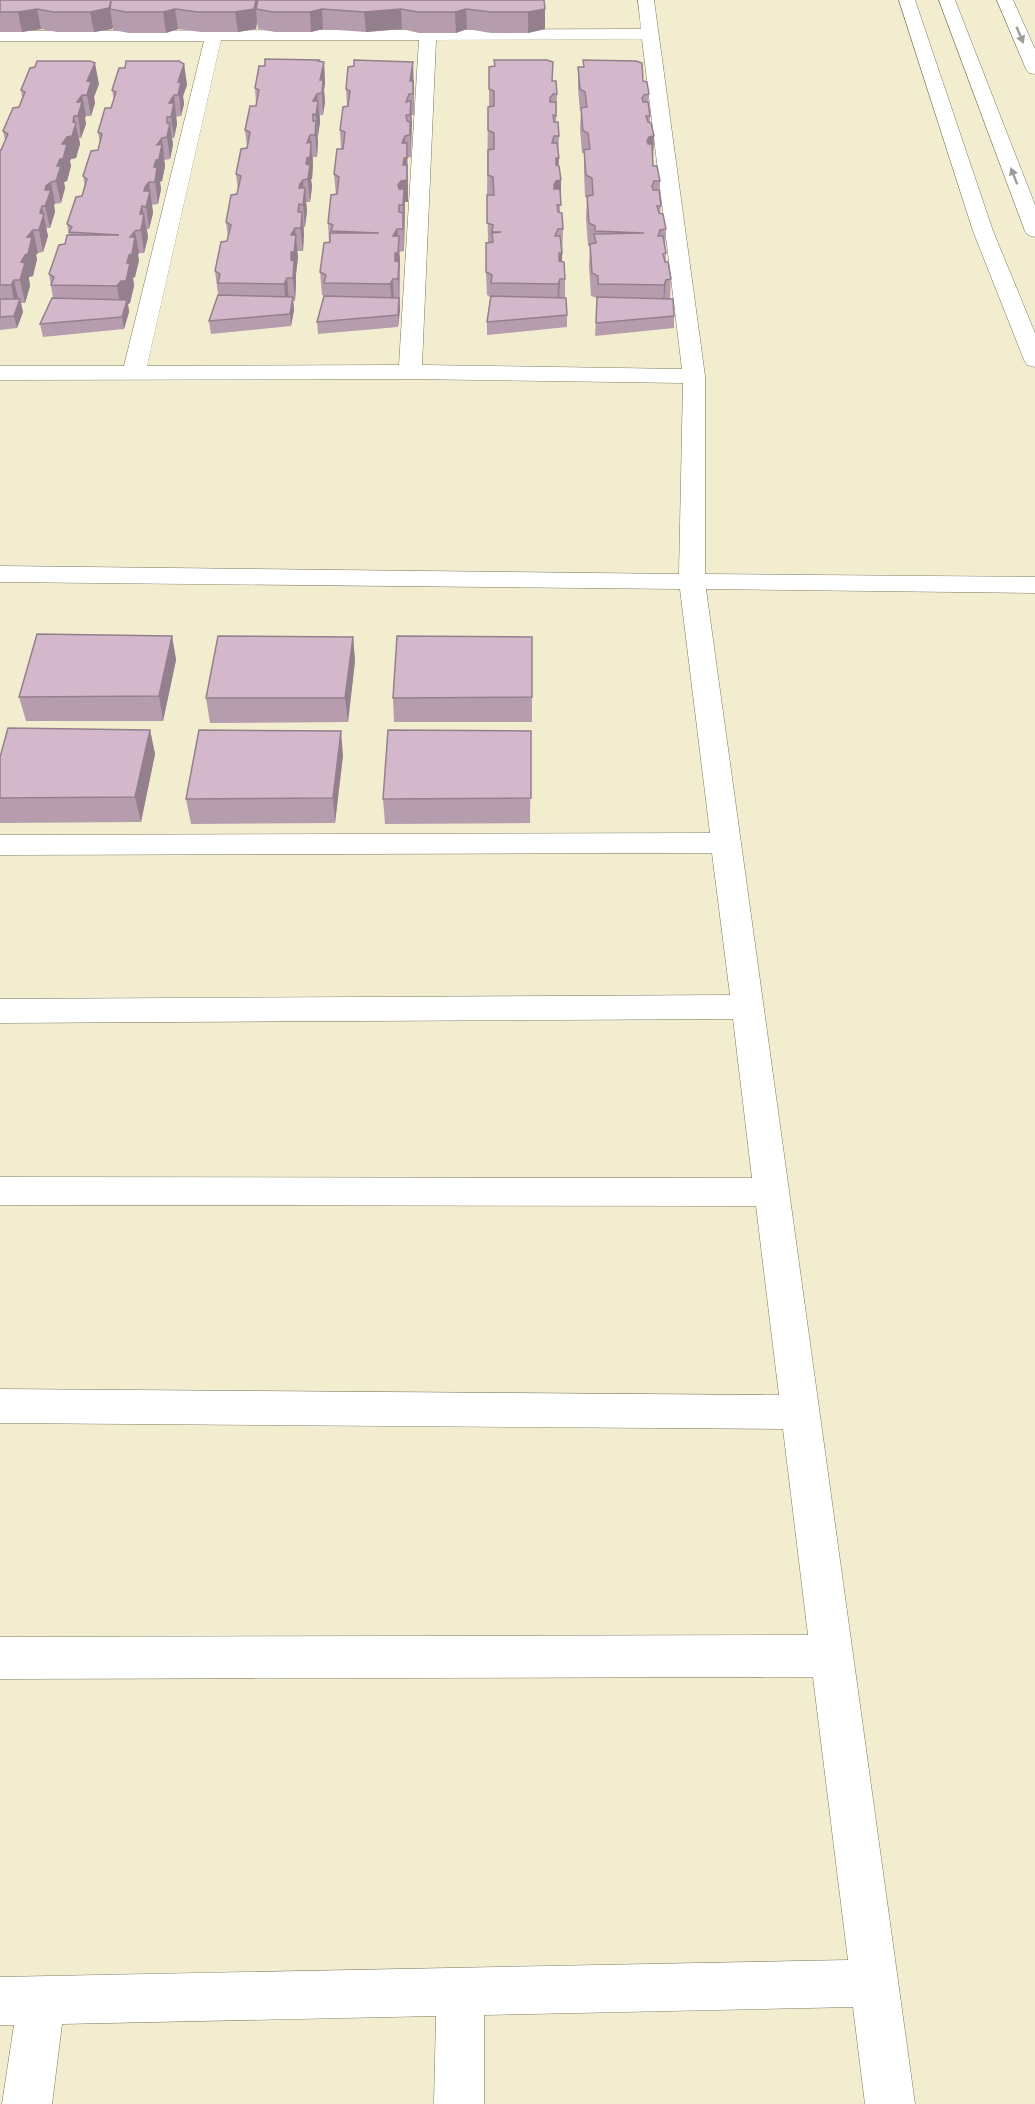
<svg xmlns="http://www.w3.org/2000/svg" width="1035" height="2104" font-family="Georgia,serif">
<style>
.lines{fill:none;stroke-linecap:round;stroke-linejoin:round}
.minor-casing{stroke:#7c775d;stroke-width:1}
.minor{fill:#fff;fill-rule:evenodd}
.wall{fill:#b59dae}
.shaded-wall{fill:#94808d}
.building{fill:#d3b7ca;stroke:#94808d;stroke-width:1.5}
.oneway{fill:#9e9d98}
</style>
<rect width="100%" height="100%" fill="#f3edd0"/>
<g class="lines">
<g class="minor-casing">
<g id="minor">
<path d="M 638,0 L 654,0 L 705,376 L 705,574 L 1035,577 L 1035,593 L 706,589 L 915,2104 L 865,2104 L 853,2007 L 484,2015 L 484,2104 L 434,2104 L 436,2016 L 62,2024 L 52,2104 L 2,2104 L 14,2025 L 0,2025 L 0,1977 L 848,1960 L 813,1677 L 0,1679 L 0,1637 L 808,1635 L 783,1429 L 0,1423 L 0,1389 L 779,1395 L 756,1206 L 0,1205 L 0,1177 L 752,1178 L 733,1019 L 0,1023 L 0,999 L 730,995 L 712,853 L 0,855 L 0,835 L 710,833 L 680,589 L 0,582 L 0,566 L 679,574 L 683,383 L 410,379 L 0,380 L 0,366 L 124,366 L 204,41 L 0,41 L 0,31 L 641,29 ZM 642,39 L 682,369 L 422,365 L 436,40 ZM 221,40 L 419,40 L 399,365 L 147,366 Z"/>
<polygon points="899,0 915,0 993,231 1035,333 1035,367 1027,365 1024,360 973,231"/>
<polygon points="939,0 955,0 1035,205 1035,237 1028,235 1025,231"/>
<polygon points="997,0 1013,0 1035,49 1035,74 1029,73 1026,69"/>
</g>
</g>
<use href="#minor" class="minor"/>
</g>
<g class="wall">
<polygon points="0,0 544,0 545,29 528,33 491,33 467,29 456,33 419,33 402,29 366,32 323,29 311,32 275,32 258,29 257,22 256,29 238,32 201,32 178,29 166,33 129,33 113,30 113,27 112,29 94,32 57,32 41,29 22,32 0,32"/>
<polygon points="494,60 552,81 557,94 556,122 559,136 558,165 561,180 560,213 563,229 562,262 565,279 565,298 567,315 567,327 487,335 487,322 490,297 487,295 486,272 488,243 487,195 488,107 489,107 489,67 494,67"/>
<polygon points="583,60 643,81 649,94 648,106 650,116 650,122 654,136 653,153 653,166 660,181 659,193 661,206 660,213 666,229 665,245 666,262 671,279 670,299 674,316 674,328 595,336 597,298 591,296 589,266 590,246 588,246 586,218 587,198 585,197 584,172 584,153 582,153 580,129 581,111 580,111 578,89 578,67 583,67"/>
<polygon points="319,62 324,62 325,83 324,90 325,102 323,115 320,115 320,122 318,136 317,157 313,157 313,164 312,179 311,179 312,187 310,202 306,202 307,211 305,227 304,227 304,234 303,251 297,251 298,257 296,274 296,284 295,301 293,301 294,310 291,326 211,334 209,321 219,295 218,294 215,271 227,241 228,237 226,222 237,194 238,190 236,174 247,146 245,130 256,104 255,88"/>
<polygon points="413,62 414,115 411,115 411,157 407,158 408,202 405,202 404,251 399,252 400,310 398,327 318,334 317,322 324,296 322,295 320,272 329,242 328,223 336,195 334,174 341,149 340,130 347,106 346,89"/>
<polygon points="184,64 187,85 183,96 184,104 181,116 176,117 177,124 174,138 172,138 173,145 170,159 164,160 165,166 162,181 160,182 161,189 158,204 152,205 153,213 149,229 147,229 148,237 144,253 139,253 138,255 139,260 135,277 133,278 134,286 130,303 128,304 129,312 124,329 43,337 40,324 53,298 49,274 65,244 69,235 67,224 82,196 85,187 83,176 98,150 100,143 98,132 111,108 114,100 112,90"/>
<polygon points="99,84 94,97 95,103 91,116 86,116 85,118 86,124 81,138 79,138 80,144 76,158 71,159 70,161 71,166 67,181 64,182 65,188 61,203 55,204 54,205 55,212 50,228 46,228 48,236 43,252 38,253 36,255 37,259 33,276 29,277 29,279 30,286 25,303 21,303 23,312 17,328 0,330 0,150 1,150 5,140 3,131 19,107 22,97 21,90"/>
<polygon points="172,636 176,660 163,721 26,721 19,697"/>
<polygon points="353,637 355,661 348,722 210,723 206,698"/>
<polygon points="532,637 532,722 394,722 393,698"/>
<polygon points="150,730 155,754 141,822 0,823 0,757"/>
<polygon points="531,731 530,823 385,824 383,799"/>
<polygon points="343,755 335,823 191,824 186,799"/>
</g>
<g class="shaded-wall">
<polygon points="256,0 259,0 256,9 257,22 256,29 238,32 235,12"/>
<polygon points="111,1 110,9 113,27 112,29 94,32 90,12"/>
<polygon points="37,9 41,29 22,32 18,12"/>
<polygon points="175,9 178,29 166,33 163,12"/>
<polygon points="322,9 323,29 311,32 310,12"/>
<polygon points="401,9 402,29 366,32 364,12"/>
<polygon points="466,9 467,29 456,33 455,12"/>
<polygon points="545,9 545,29 528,33 528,12"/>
<polygon points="318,61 320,78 324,62 325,83 324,90 325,102 323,115 322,93 321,93"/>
<polygon points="413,62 414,102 414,115 413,94 410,81"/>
<polygon points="95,63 99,84 94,97 95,103 91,116 87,95 87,81"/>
<polygon points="184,64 187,85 183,96 184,104 181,116 178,82"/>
<polygon points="317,94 320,122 318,136 316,115 313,101"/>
<polygon points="82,95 86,116 85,118 86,124 81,138 78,116 77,102"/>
<polygon points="174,95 177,124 174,138 169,103"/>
<polygon points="411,101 412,123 411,157 410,115"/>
<polygon points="74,116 80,144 76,158 71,159 70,161 71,166 67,181 64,182 65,188 61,203 56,181 57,166 60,159 62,144 73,122"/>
<polygon points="167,117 169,127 170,123 173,145 170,159 167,137"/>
<polygon points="316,121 318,143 317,157 315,135"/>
<polygon points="310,135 313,164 312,179 311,179 312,187 310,202 306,164 307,143"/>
<polygon points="405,136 406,158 407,143 408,187 408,202 405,202 404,251 403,203 401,205 398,185 402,143"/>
<polygon points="654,136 653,158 647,141 649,137"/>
<polygon points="162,138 165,166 162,181 160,182 161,189 158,204 155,182 154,167 157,145"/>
<polygon points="556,158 559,158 558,180 556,180"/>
<polygon points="303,180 304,195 305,188 307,211 305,227 303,205 299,188 300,184"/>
<polygon points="561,180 561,202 556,203 554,185 556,181"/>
<polygon points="51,182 55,204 54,205 55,212 50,228 45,206 45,190 46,186"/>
<polygon points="149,182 153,213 149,229 144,191 145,187"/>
<polygon points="299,204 301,226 302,212 304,234 303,251 298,212"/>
<polygon points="42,206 48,236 43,252 39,230 40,213"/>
<polygon points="142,206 144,218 144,214 148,237 144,253 141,230 140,214"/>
<polygon points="295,228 298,257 296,274 296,284 295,301 291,260 291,235"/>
<polygon points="397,229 400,258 399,302 398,276 396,276 393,236"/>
<polygon points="33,230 38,253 36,255 37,259 33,276 29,277 29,279 30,286 25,303 20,280 21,262 27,237"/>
<polygon points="135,231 139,253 138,255 139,260 135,277 133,278 134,286 130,303 128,304 129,312 124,329 117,286 127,263 130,237"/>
<polygon points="559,253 562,253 562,275 559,276"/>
<polygon points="287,278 289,301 286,307 284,284"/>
<polygon points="393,279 394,302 392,307 390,284"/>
<polygon points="560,279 559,302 557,307 558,284"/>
<polygon points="14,280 19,302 20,299 23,312 17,328 14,316 16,308 11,285"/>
<polygon points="666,280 664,303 663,308 664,285"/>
<polygon points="293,297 294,310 291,326 290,314"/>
<polygon points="399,298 400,310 398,327 398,315"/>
<polygon points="172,636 176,660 163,721 159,696"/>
<polygon points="353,637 355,661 348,722 345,698"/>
<polygon points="150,730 155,754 141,822 135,797"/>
<polygon points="341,731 343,755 335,823 333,798"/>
</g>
<g class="building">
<polygon points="0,0 256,0 254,9 235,12 198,12 175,9 163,12 126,12 110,9 111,1 109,8 90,12 53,12 37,9 18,12 0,12"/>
<polygon points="258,0 544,0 545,9 528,12 491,12 466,9 455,12 418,12 401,9 364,12 322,9 310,12 273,12 256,9"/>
<polygon points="265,59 319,60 318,61 324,62 320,80 323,80 322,93 317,94 313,101 318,101 316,115 313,114 313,121 316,121 315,135 310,135 307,143 311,142 310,157 307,158 306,164 310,165 308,179 303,180 300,184 299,188 305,188 303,205 299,204 298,212 302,212 301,228 295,228 291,235 296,235 294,252 291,252 291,260 294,261 293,278 287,278 284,284 218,283 220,274 215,271 221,242 227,241 231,225 226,222 231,195 237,194 241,176 236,174 241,149 247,148 250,132 245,130 250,106 256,106 259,90 255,88 259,66 265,66"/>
<polygon points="354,60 413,62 410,81 413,81 413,94 409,94 406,102 411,101 410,115 406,115 407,121 410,122 410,135 405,136 402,143 407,143 407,158 404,158 403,165 407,165 407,180 401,181 398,185 399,189 404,189 403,205 399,205 399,212 403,213 403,229 397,229 393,236 399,236 398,253 395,253 395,261 399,262 398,279 393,279 390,284 324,283 326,275 320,272 324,243 330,242 330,233 379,233 331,231 333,225 328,223 331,195 337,194 339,177 334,174 337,149 343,149 345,132 340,130 343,107 348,106 350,91 346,89 348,67 354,66"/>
<polygon points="494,60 547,60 553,62 552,81 556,81 557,94 553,94 550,98 550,102 556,102 556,116 553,115 554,122 558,122 559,136 554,136 552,143 557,143 559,158 556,158 556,165 559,166 561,180 556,181 554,185 554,189 560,189 561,205 557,205 558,212 562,213 563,229 558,229 555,236 560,236 562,253 559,253 559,261 564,262 565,279 560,279 558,284 491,283 492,275 486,272 486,243 493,242 492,233 501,232 492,232 493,225 487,223 487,195 494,195 493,177 488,175 488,150 494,149 494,133 488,130 488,107 494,106 494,91 489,89 489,67 495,66"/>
<polygon points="583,60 636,61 642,63 643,81 647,82 649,94 644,95 642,98 643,102 648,102 650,116 646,116 648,122 651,123 654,136 649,137 647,141 648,144 652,144 653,166 657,166 660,181 654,181 652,186 653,190 659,190 661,206 657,206 659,213 663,214 666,229 660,230 658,236 663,236 666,253 663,254 665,262 668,262 671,279 666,280 664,285 598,284 598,276 592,273 590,244 596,243 594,234 644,233 595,231 595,226 589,223 587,196 593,195 592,178 586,175 584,150 590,149 588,133 583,131 581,108 587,107 585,92 580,89 578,67 584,67"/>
<polygon points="37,61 90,61 95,63 87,81 91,82 87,95 82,95 77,102 82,102 78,116 74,116 73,122 76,123 72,136 67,137 62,144 67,144 63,159 60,159 57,166 61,166 56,181 51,182 46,186 45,190 51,190 45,206 42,206 40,213 44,214 39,230 33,230 27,237 32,237 28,254 25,255 21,262 25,263 20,280 14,280 11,285 0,285 0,150 1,150 8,134 3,131 13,108 19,107 25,92 21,90 30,68 35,67"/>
<polygon points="126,61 179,61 184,64 178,82 181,82 178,95 174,95 169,103 174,103 171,117 167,117 167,123 170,123 167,137 162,138 157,145 162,144 159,159 156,160 154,167 157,167 155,182 149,182 145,187 144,191 150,191 146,207 142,206 140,214 144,214 141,230 135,231 130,237 135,237 132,254 129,255 127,263 130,263 126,281 121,281 117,286 51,285 54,277 49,274 59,245 65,244 67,235 119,235 69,232 72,227 67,224 76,197 82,196 87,179 83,176 91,151 98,150 102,134 98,132 105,108 111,108 116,92 112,90 119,68 125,68"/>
<polygon points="218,295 293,297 290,314 209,321"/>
<polygon points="324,296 399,298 398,315 317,322"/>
<polygon points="491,296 566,298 567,315 487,322"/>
<polygon points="597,297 673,299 674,316 596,323"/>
<polygon points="52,298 127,300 122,317 40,324"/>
<polygon points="0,299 20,299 14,316 0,317"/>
<polygon points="37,634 172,636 159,696 19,697"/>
<polygon points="218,636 353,637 345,698 206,698"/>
<polygon points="397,636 532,637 532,697 393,698"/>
<polygon points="8,728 150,730 135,797 0,798 0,757"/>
<polygon points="199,730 341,731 333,798 186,799"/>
<polygon points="388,730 531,731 531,798 383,799"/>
</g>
<defs><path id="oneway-solid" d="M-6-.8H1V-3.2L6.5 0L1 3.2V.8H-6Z" transform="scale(1.5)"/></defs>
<g class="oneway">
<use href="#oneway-solid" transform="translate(1020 35) rotate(67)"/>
<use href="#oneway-solid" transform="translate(1014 176) rotate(-111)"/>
</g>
</svg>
